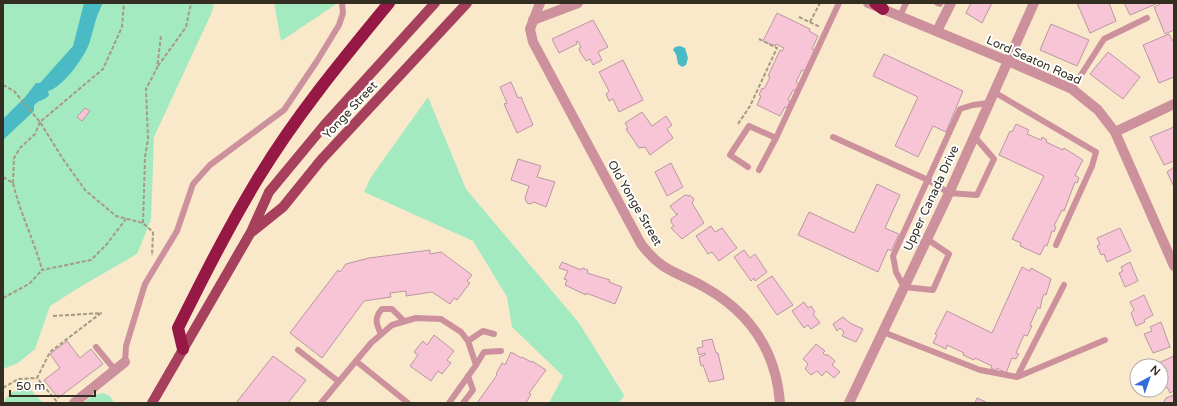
<svg xmlns="http://www.w3.org/2000/svg" width="1177" height="406" font-family="'Varela Round',sans-serif">
<style>
.green{fill:#a4eac1}
.water{fill:#4abbc4}
.building{fill:#f7c5d6;stroke:#b997a3}
.lines{fill:none;stroke-linecap:round;stroke-linejoin:round}
.path{stroke:#a69a83;stroke-width:2;stroke-dasharray:4 2;stroke-linecap:butt}
.service{stroke:#cc919c;stroke-width:6}
.minor{stroke:#cc919c;stroke-width:10}
.tertiary{stroke:#cc919c;stroke-width:10}
.primary{stroke:#a7405c;stroke-width:10}
.motorway{stroke:#961845;stroke-width:12}
.labels{text-anchor:middle;dominant-baseline:central;stroke-width:4;stroke-linejoin:round;paint-order:stroke}
.street-label{font-size:12px;fill:#342e22;stroke:#fff}
</style>
<rect width="100%" height="100%" fill="#f9e9ca"/>
<g class="green">
<polygon points="3,3 214,3 212,12 154,137 151,220 137,254 80,287 50,306 35,349 18,363 3,369"/>
<polygon points="274,3 338,3 281,41"/>
<polygon points="428,97 466,189 579,323 624,395 619,403 549,403 563,376 512,327 507,297 473,241 364,192 371,177"/>
<polygon points="24,388 30,389 43,403 5,403 5,400 10,393"/>
<polygon points="103,393 110,396 113,401 112,403 83,403 94,395"/>
</g>
<g class="water">
<path d="M 84,3 L 103,3 C 95,18 94,29 89,44 C 84,58 62,88 48,91 L 49,95 C 45,101 38,99 34,106 L 34,111 L 3,140 L 3,119 L 26,96 L 36,83 L 40,83 L 73,46 Z"/>
<polygon points="680,46 685,48 688,58 686,65 682,67 678,64 676,54 673,50 675,47"/>
</g>
<g class="building">
<polygon points="971,3 992,3 982,23 966,13"/>
<polygon points="1077,3 1109,3 1116,21 1090,33"/>
<polygon points="1124,3 1156,3 1156,4 1130,15"/>
<polygon points="1162,3 1174,3 1174,30 1165,34 1154,7"/>
<polygon points="777,13 810,29 809,31 818,36 812,49 815,50 805,71 802,70 796,82 799,84 795,91 793,90 788,100 790,101 787,108 785,107 780,116 757,105 761,96 759,95 762,88 764,89 770,77 768,76 780,50 782,51 784,48 776,44 775,46 763,41"/>
<polygon points="593,20 608,47 598,52 602,60 593,65 590,59 586,61 580,52 579,48 581,47 578,41 576,42 577,44 559,53 552,39"/>
<polygon points="1051,24 1089,40 1077,66 1040,50"/>
<polygon points="1169,34 1174,43 1174,77 1159,83 1143,45"/>
<polygon points="1108,52 1140,77 1123,99 1090,74"/>
<polygon points="884,54 963,91 946,132 933,126 918,157 895,146 918,97 873,76"/>
<polygon points="623,60 643,100 619,112 613,99 609,101 606,94 609,91 599,72"/>
<polygon points="511,82 518,98 521,97 533,125 517,133 504,104 507,103 500,87"/>
<polygon points="85,108 90,111 82,121 77,117"/>
<polygon points="642,112 652,126 666,116 672,125 667,129 673,138 650,155 645,147 639,148 626,129 628,128 625,123"/>
<polygon points="1016,124 1029,130 1027,134 1041,140 1042,137 1047,140 1046,142 1063,150 1064,148 1083,160 1075,175 1079,178 1077,183 1075,182 1064,211 1062,210 1054,226 1056,227 1054,232 1052,231 1047,246 1045,245 1040,255 1020,246 1021,243 1012,239 1044,176 999,155 1010,131 1012,132"/>
<polygon points="1174,127 1174,161 1164,165 1150,137"/>
<polygon points="518,159 541,166 537,177 555,182 546,207 534,202 530,204 527,203 525,198 529,186 511,180"/>
<polygon points="671,163 683,187 667,196 655,172"/>
<polygon points="1174,167 1174,187 1167,172"/>
<polygon points="877,184 900,195 885,228 899,234 891,251 888,249 878,272 798,235 809,212 854,233"/>
<polygon points="685,195 691,196 694,199 692,203 704,223 682,239 671,228 674,226 671,222 671,219 678,214 676,214 670,206"/>
<polygon points="711,226 715,232 722,228 737,248 719,261 712,252 708,254 696,236"/>
<polygon points="1120,228 1131,251 1107,262 1104,254 1101,255 1099,250 1097,246 1100,244 1097,238"/>
<polygon points="430,250 430,254 441,252 472,275 467,281 470,283 457,300 454,298 450,304 432,292 406,296 406,291 390,293 391,297 364,301 322,358 290,333 338,270 340,272 346,264 369,258"/>
<polygon points="744,250 750,258 755,254 767,272 755,281 754,278 751,281 734,257"/>
<polygon points="562,262 581,270 582,268 588,270 587,273 610,280 609,282 622,287 615,304 586,293 586,295 565,285 567,280 564,279 568,271 559,268"/>
<polygon points="1130,262 1138,281 1125,287 1119,273 1123,271 1121,267"/>
<polygon points="1022,267 1030,271 1031,268 1051,279 1046,295 1044,294 1042,299 1040,309 1038,307 1030,325 1032,326 1027,336 1024,335 1016,353 1019,354 1016,359 1012,358 1006,373 997,368 996,371 991,368 992,366 975,358 974,360 963,355 964,353 947,345 946,349 933,343 937,335 935,334 947,311 992,333"/>
<polygon points="772,276 793,305 777,315 757,286"/>
<polygon points="1144,295 1153,315 1144,320 1145,322 1136,326 1131,313 1134,310 1130,302"/>
<polygon points="804,302 808,308 811,306 815,312 813,314 820,323 811,329 808,325 804,328 792,311"/>
<polygon points="843,317 850,323 863,329 856,342 842,336 844,332 840,328 837,331 833,324"/>
<polygon points="1161,322 1170,347 1153,353 1144,334 1152,331 1150,327"/>
<polygon points="434,335 454,351 447,360 451,363 442,374 438,371 431,381 410,366 418,355 414,352 423,341 427,345"/>
<polygon points="712,339 716,353 718,353 724,379 709,382 703,365 701,366 699,357 705,355 705,353 699,355 697,348 703,347 702,341"/>
<polygon points="67,341 80,358 91,349 103,364 58,398 44,380 60,368 50,354"/>
<polygon points="816,344 825,351 823,353 826,356 827,354 835,361 832,365 840,372 834,378 826,371 822,376 817,371 811,375 805,369 808,364 803,359"/>
<polygon points="511,352 521,358 522,357 531,362 532,361 546,370 529,393 531,394 526,403 477,403 497,375 496,374 502,363 505,365"/>
<polygon points="273,356 306,380 288,403 236,403"/>
<polygon points="1174,356 1174,391 1170,393 1167,387 1162,389 1161,387 1161,366 1152,366"/>
<polygon points="1174,395 1174,403 1163,403 1166,398"/>
<polygon points="977,398 988,403 975,403"/>
</g>
<g class="lines">
<g class="path">
<polyline points="799,17 820,27"/>
<polyline points="810,22 820,3"/>
<polyline points="158,66 186,27 191,3"/>
<polyline points="3,85 14,91 40,122 63,159 85,190 116,216 143,223 153,232 152,256"/>
<polyline points="738,124 750,106 777,48 759,39"/>
<path d="M 3,177 L 13,183 C 20,213 34,240 42,270 L 91,260 L 106,245 L 126,219"/>
<polyline points="13,183 14,158 20,148 35,134 40,122 103,69 122,27 124,3"/>
<polyline points="143,223 145,157 148,139 146,89 157,68 161,36"/>
<polyline points="3,298 29,284 42,270"/>
<polyline points="53,316 101,313 50,352 37,378 58,403"/>
<polyline points="3,388 18,379 37,378"/>
</g>
<g class="service">
<polyline points="937,3 940,4"/>
<polyline points="900,16 906,3"/>
<polyline points="1072,89 1104,39 1147,18"/>
<polyline points="994,92 1096,152 1092,166 1056,245"/>
<polyline points="833,137 928,180 949,193 977,195 994,159 974,136"/>
<polyline points="748,167 730,155 749,126 776,138 839,3"/>
<polyline points="759,170 776,138"/>
<polyline points="927,239 949,254 933,290 904,287 896,272 893,256 960,109 973,105 989,103"/>
<polyline points="883,332 980,370 1017,377 1064,285"/>
<path d="M 381,334 C 376,324 374,318 382,309 L 392,309 L 404,321"/>
<polyline points="468,341 483,331 494,334"/>
<polyline points="96,347 115,370"/>
<polyline points="298,350 338,381"/>
<polyline points="356,361 408,403"/>
<polyline points="125,362 126,346 145,284 177,231 193,184 210,165 284,110 317,61 339,25 343,13 342,3"/>
<polyline points="476,365 484,352 501,351"/>
<polyline points="1017,377 1105,340"/>
<polyline points="321,403 371,343 392,325 416,318 441,319 461,332 468,341 476,365 449,403"/>
<polyline points="463,403 473,390 468,376"/>
</g>
<g class="minor">
<path d="M 540,3 L 530,29 L 533,42 L 641,244 C 664,274 677,271 706,288 C 750,313 776,351 780,403"/>
<polyline points="1034,3 1008,61 1072,89 1098,110 1115,132 1174,266"/>
<polyline points="533,20 578,3"/>
<polyline points="937,31 951,3"/>
<polyline points="1115,132 1174,104"/>
<polyline points="74,403 125,362"/>
</g>
<polyline class="tertiary" points="849,403 949,193 1008,61 868,3"/>
<g class="primary">
<polyline points="253,231 283,207 321,160 467,3"/>
<polyline points="152,403 251,232 269,192 327,122 435,3"/>
</g>
<g class="motorway">
<polyline points="875,3 883,9"/>
<path d="M 183,349 L 178,328 C 203,278 228,228 257,180 C 295,117 342,60 389,3"/>
</g>
</g>
<g class="labels">
<g class="street-label">
<text transform="translate(1034 60) rotate(24)">Lord Seaton Road</text>
<text transform="translate(350 110) rotate(-47)">Yonge Street</text>
<text transform="translate(931 198) rotate(-65)">Upper Canada Drive</text>
<text transform="translate(635 203) rotate(60)">Old Yonge Street</text>
</g>
</g>
<rect width="1177" height="406" fill="none" stroke="#342e22" stroke-width="8"/>
<g transform="translate(1149 378) rotate(40)"><circle r="19" fill="#ffffff" stroke="#aeaba7"/>
<path d="M0-3L7 15L0 10L-7 15Z" fill="#326bda"/>
<text y="-6" font-size="11" font-weight="bold" text-anchor="middle" fill="#342e22">N</text>
</g>
<path d="M10 390v6h85v-6" fill="none" stroke="#342e22" stroke-width="2"/>
<text x="16" y="390" font-size="12" fill="#342e22" stroke="#ffffff" stroke-width="3" paint-order="stroke">50 m</text>
</svg>
